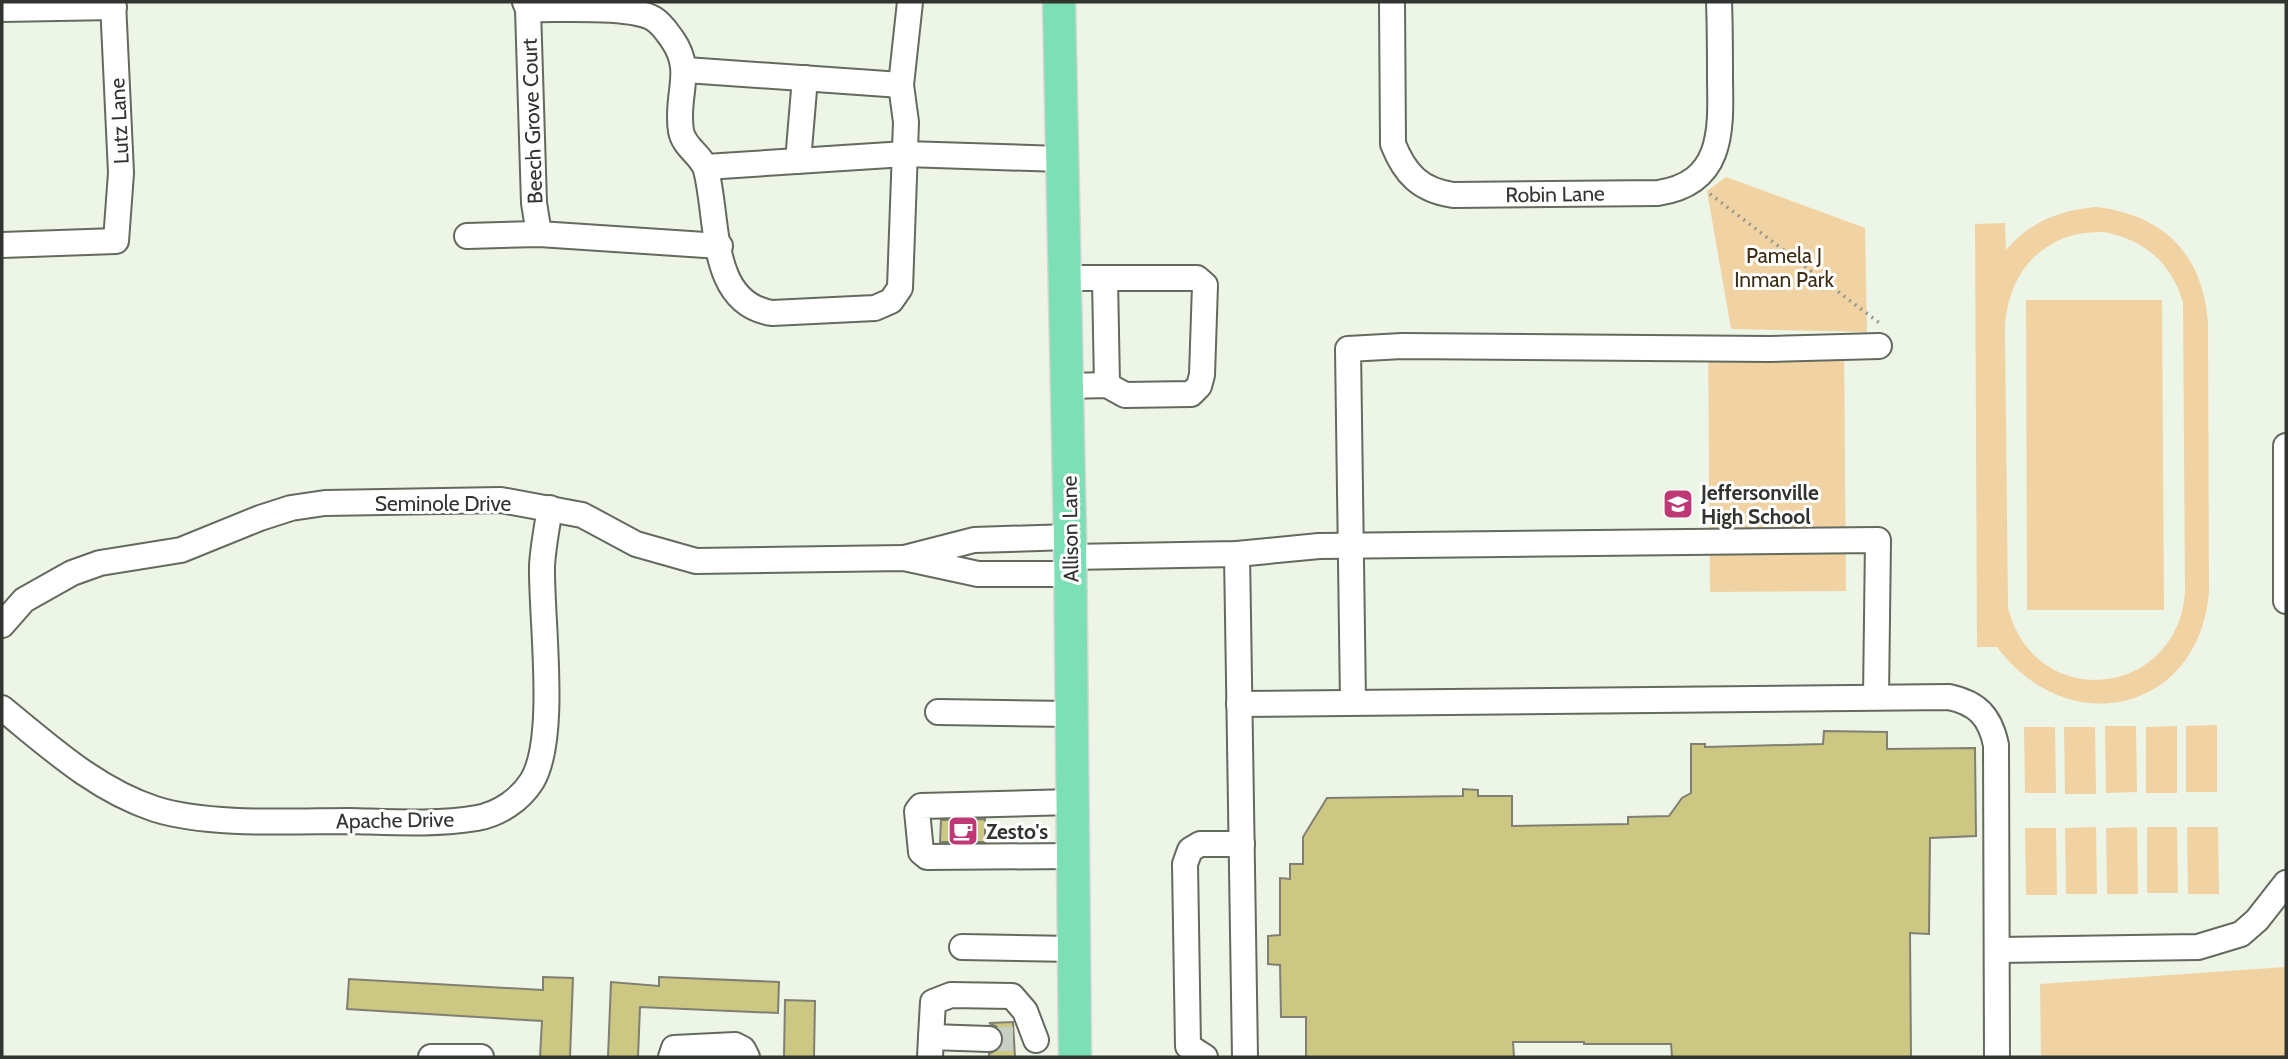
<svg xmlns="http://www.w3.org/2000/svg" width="2288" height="1059" font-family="Cabin,sans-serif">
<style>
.green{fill:#f1d2a3;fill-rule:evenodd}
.building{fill:#ccc782;stroke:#807f72;stroke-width:2}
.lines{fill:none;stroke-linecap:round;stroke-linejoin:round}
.minor-tunnel{stroke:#c7cec2;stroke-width:24;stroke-dasharray:24 12;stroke-linecap:butt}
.minor-casing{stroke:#636a5e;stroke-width:28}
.major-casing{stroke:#d6d6d5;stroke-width:35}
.path{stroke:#93998f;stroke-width:3.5;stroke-dasharray:2 5;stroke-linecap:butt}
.minor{stroke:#fff;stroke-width:24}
.major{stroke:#7cdfb5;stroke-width:32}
.labels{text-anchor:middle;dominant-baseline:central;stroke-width:6;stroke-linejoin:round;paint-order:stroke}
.street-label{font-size:21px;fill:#31342f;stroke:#fff}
.park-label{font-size:21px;fill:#3e2d12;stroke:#fff}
.poi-label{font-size:21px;font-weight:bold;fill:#31342f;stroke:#fff;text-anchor:start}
</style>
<rect width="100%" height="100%" fill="#edf5e7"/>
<g class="green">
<polygon points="1726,177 1865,228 1867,332 1731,329 1707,191"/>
<path d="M 2096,207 C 2164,215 2203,254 2208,323 L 2209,592 C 2199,713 2068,742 1997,647 L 1977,647 L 1975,224 L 2005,223 L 2006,250 C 2030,222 2060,210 2096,207 ZM 2104,232 C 2145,240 2171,263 2183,302 L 2185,592 C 2177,699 2035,713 2008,608 L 2005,329 C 2007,271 2045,230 2104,232 Z"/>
<polygon points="2026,300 2162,300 2164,610 2027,610"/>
<polygon points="1708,338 1844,338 1846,591 1710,592"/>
<polygon points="2217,725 2217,792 2186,792 2186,726"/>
<polygon points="2105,726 2136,726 2137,792 2106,793"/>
<polygon points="2177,726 2177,793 2146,793 2146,727"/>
<polygon points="2024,727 2055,727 2056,793 2025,793"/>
<polygon points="2064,727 2095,727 2096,794 2065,794"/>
<polygon points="2096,827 2097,894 2066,894 2065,828"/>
<polygon points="2137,827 2138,894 2107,894 2106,828"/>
<polygon points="2147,827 2177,827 2178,893 2147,893"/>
<polygon points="2187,827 2218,827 2219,894 2188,894"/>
<polygon points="2025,828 2056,828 2057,895 2026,895"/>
<polygon points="2286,967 2286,1057 2041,1057 2040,984"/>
</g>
<g class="building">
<polygon points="1824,731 1887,732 1887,749 1975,748 1976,836 1930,838 1929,934 1910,933 1911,1057 1672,1057 1671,1044 1584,1044 1584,1042 1513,1042 1514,1057 1306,1057 1306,1017 1281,1017 1280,965 1268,964 1268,936 1280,935 1280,878 1290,879 1290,864 1303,864 1303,837 1327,798 1463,796 1463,789 1478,790 1478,796 1512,796 1512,826 1628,824 1628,817 1669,816 1682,798 1691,793 1691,744 1705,744 1705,747 1823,744"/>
<polygon points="985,819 985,842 940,842 941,820"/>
<polygon points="543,977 573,978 570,1057 540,1057 542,1021 347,1009 349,979 543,990"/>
<polygon points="659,977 779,982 778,1013 640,1007 638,1057 608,1057 611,982 659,986"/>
<polygon points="785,1000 815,1001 814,1057 784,1057"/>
<polygon points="1013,1022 1015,1057 989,1057 989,1054 1001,1047 1004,1039 997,1027 989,1023"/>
</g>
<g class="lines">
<polyline class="minor-tunnel" points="989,1039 1015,1039"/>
<g class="minor-casing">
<g id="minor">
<path d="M 525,2 L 528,9 C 558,10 631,5 654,19 C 662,24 667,32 672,39 C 695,71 675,95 681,131 C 684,148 702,155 706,170 C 719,219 708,303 772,313 L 875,308 L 891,301 L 900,288 L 906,122 L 901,85 L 910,2"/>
<path d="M 1392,2 L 1393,144 C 1405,174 1420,190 1453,195 L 1658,193 C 1723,183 1721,132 1720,79 C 1720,53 1720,27 1719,2"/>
<polyline points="2,9 114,7"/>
<polyline points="528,9 534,203 539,234"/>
<polyline points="686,70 901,85"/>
<polyline points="798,161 805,78"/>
<polyline points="706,167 905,154 1061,159"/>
<polyline points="467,236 539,234 720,246"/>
<polyline points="2,245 116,241 121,173 113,2"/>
<polyline points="1065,278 1197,278 1205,285 1202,375 1199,386 1191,394 1125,395 1107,385 1068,386"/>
<polyline points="1105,278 1107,385"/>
<polyline points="2286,446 2286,601"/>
<polyline points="1237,554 1245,1057"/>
<polyline points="1070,557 1237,554 1319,546 1878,540 1876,697"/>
<polyline points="904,558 974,540 1070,537"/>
<polyline points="2,625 24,600 72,573 100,563 181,550 260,518 291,508 325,503 501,500 582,515 636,544 696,561 904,558 978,574 1071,574"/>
<polyline points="1353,702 1348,349 1402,346 1770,349 1879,346"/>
<path d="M 1239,704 L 1949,697 C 1977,703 1990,716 1996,745 L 1997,1057"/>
<path d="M 2,708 C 50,747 95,789 155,809 C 209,826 293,821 350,821 C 391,822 436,825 477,818 C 499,814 520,800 532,781 C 558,738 541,619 542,566 C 543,547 547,527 550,508"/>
<polyline points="938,712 1071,714"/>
<polyline points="1072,802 921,806 917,811 921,852 927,857 1072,856"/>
<polyline points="962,947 1074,949"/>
<polyline points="1997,950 2198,947 2241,934 2257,920 2286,883"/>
<polyline points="931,1037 933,1002 951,995 1012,996 1025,1011 1036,1040"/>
<polyline points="431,1057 481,1057"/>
<polyline points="671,1057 674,1048 735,1045 743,1049 747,1057"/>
<polyline points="930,1057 931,1037 989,1039"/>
<polyline points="1205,1057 1188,1046 1185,864 1190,850 1200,844 1242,844"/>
</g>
</g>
<g class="major-casing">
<polyline id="major" points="1059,2 1070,537 1075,1057"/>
</g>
<polyline class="path" points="1710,194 1882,325"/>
<use href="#minor" class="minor"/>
<use href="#major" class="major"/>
</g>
<defs>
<g id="school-square" transform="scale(1.575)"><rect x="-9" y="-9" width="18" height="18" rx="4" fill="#bf3876" stroke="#fff"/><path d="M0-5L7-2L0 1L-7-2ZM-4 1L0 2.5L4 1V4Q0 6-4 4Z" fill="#fff"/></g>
<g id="cafe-square" transform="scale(1.575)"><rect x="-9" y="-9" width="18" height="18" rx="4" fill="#bf3876" stroke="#fff"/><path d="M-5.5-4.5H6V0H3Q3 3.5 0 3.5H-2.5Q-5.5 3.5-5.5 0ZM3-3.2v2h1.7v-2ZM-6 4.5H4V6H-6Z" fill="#fff"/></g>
</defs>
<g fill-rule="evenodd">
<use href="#school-square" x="1678" y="504"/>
<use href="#cafe-square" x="963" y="831"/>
</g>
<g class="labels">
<g class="street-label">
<text transform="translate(119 121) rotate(-93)">Lutz Lane</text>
<text transform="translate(532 121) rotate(-92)">Beech Grove Court</text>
<text transform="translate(1555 194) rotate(-1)">Robin Lane</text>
<text x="443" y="503">Seminole Drive</text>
<text transform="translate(1070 529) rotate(-91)">Allison Lane</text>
<text transform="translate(395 820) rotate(-1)">Apache Drive</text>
</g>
<g class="park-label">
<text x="1784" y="255">Pamela J<tspan x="1784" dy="24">Inman Park</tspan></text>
</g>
<g class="poi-label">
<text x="1701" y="492">Jeffersonville<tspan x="1701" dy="24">High School</tspan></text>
<text x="986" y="831">Zesto's</text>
</g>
</g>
<rect width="2288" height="1059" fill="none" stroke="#31342f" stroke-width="7"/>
</svg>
